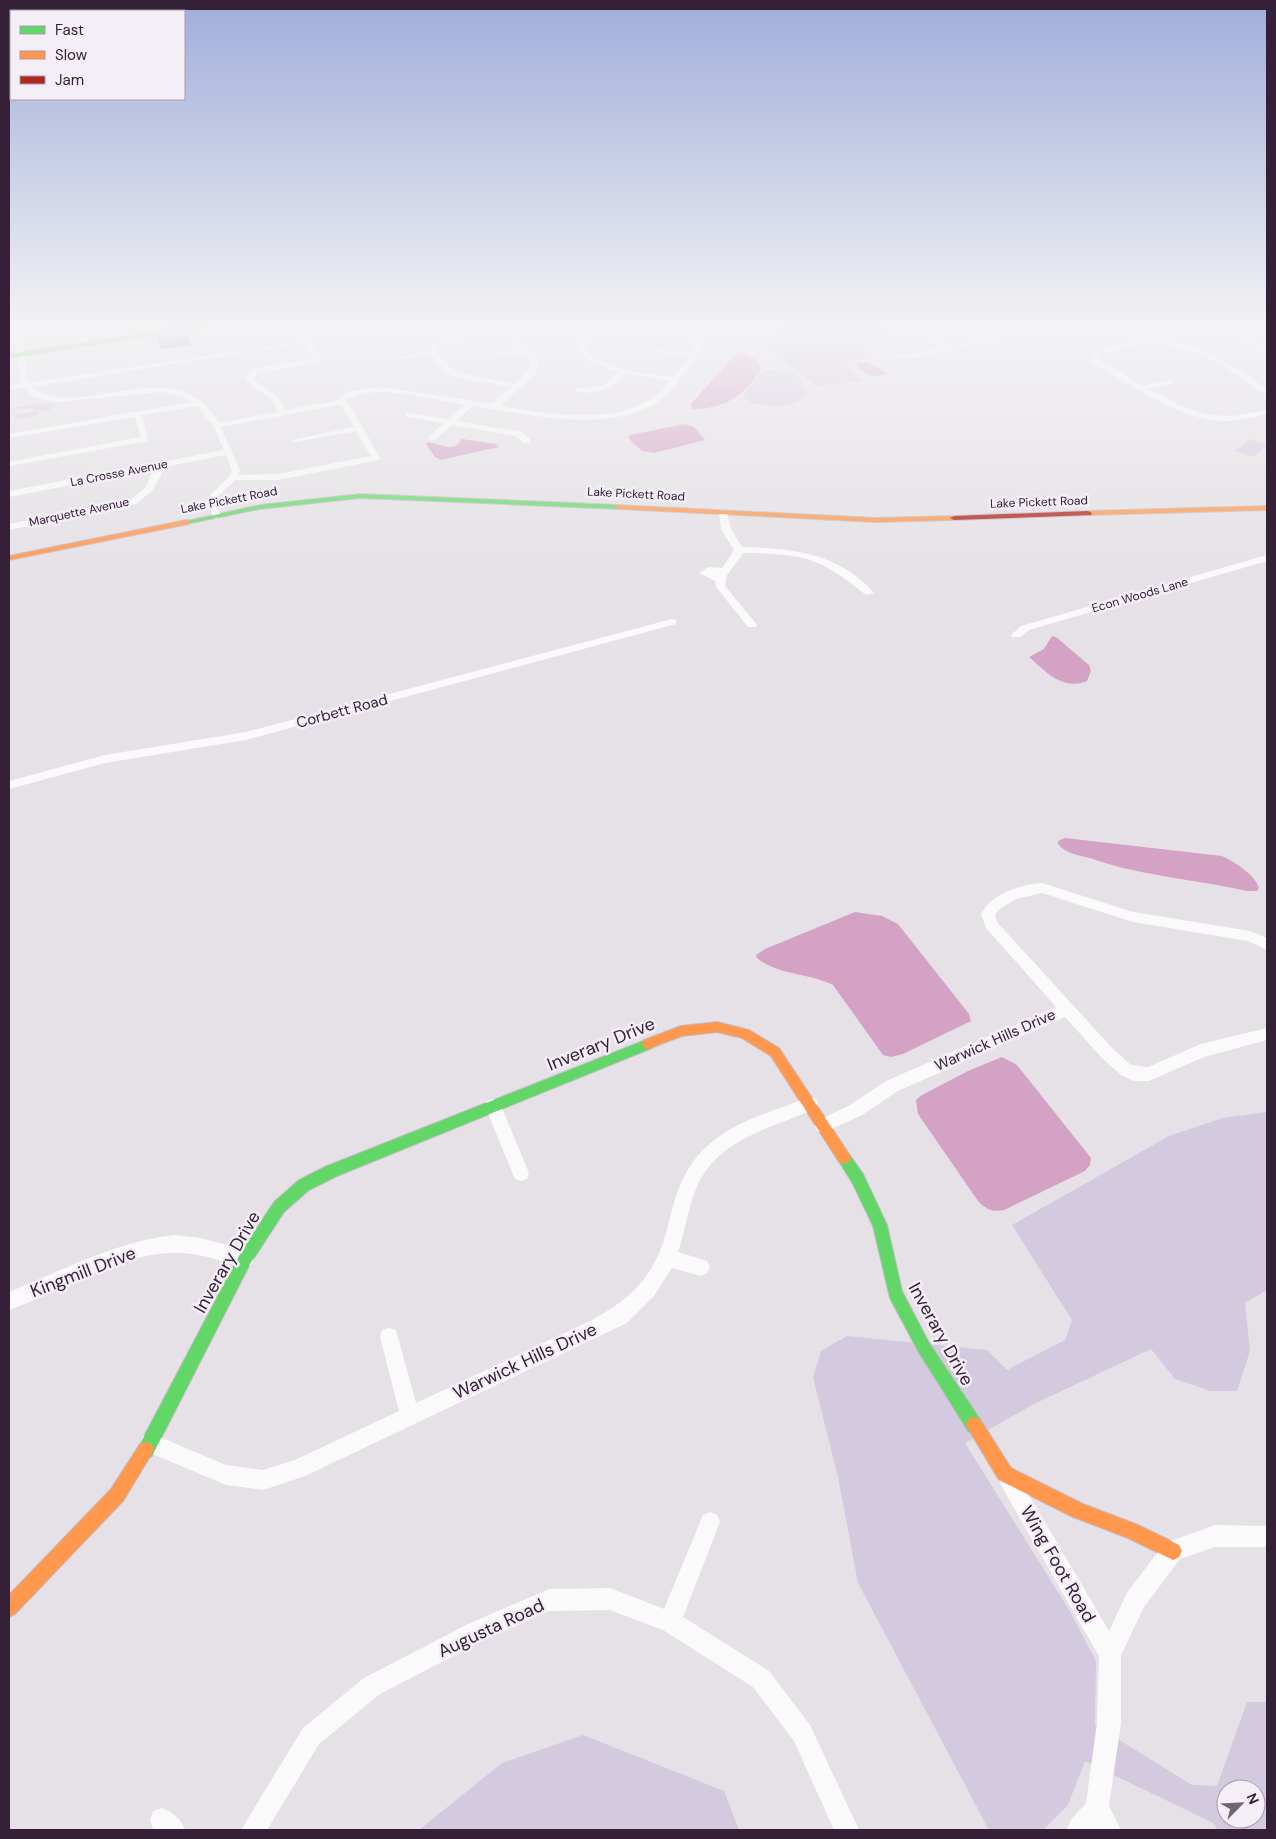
<svg xmlns="http://www.w3.org/2000/svg" width="1276" height="1839" font-family="'DM Sans',sans-serif">
<style>
.green{fill:#d4cadf;fill-rule:evenodd}
.water{fill:#d4a2c5}
.lines{fill:none;stroke-linecap:round;stroke-linejoin:round}
.fast-casing{stroke:#c5bdc6;stroke-width:2}
.slow-casing{stroke:#c5bdc6;stroke-width:2}
.jam-casing{stroke:#c5bdc6;stroke-width:2}
.street{fill:#fbfafb;fill-rule:evenodd}
.fast{fill:#63d668;fill-rule:evenodd}
.slow{fill:#ff974d;fill-rule:evenodd}
.jam{fill:#b3261e;fill-rule:evenodd}
.shaded-wall{fill:#908d91}
.building{fill:#cecacf;stroke:#908d91}
.labels{text-anchor:middle;dominant-baseline:central;stroke-width:5;stroke-linejoin:round;paint-order:stroke}
.far-street-label{font-size:12px;fill:#362038;stroke:#f4eef6}
.street-label{font-size:15px;fill:#362038;stroke:#f4eef6}
.near-street-label{font-size:18px;fill:#362038;stroke:#f4eef6}
</style>
<rect width="100%" height="100%" fill="#e5e1e6"/>
<g class="green">
<polygon points="789,324 878,324 895,339 862,345 871,355 845,363 863,381 817,386 768,348 768,339"/>
<path d="M 773,370 C 796,372 800,373 808,395 C 793,409 769,407 751,403 L 743,395 L 758,378 L 759,373 Z"/>
<polygon points="47,403 55,405 48,411 37,411 38,415 15,419 15,415 36,411 32,408 17,410 17,407"/>
<polygon points="1250,439 1267,445 1253,457 1235,451"/>
<path d="M 1267,1112 L 1267,1290 L 1245,1303 L 1250,1351 L 1237,1391 L 1211,1391 L 1175,1379 L 1151,1349 L 1034,1404 L 965,1443 L 1071,1613 L 1096,1661 L 1095,1725 L 1192,1785 L 1217,1786 L 1247,1702 L 1267,1702 L 1267,1830 L 1218,1830 L 1213,1823 L 1085,1761 L 1068,1805 L 1043,1830 L 989,1830 L 858,1583 L 838,1477 L 813,1377 L 821,1351 L 847,1336 L 987,1350 L 1007,1370 L 1065,1340 L 1072,1320 L 1012,1225 L 1169,1136 L 1223,1118 ZM 1226,1789 L 1256,1789 L 1256,1819 L 1226,1819 Z"/>
<polygon points="583,1735 724,1791 739,1830 419,1830 502,1763"/>
</g>
<g class="water">
<path d="M 743,352 L 756,360 L 762,368 C 745,395 726,409 692,409 L 691,404 L 735,355 Z"/>
<path d="M 867,362 L 887,373 C 876,379 862,375 856,364 Z"/>
<polygon points="685,424 694,427 705,440 654,453 642,451 628,438 630,435"/>
<polygon points="462,439 496,444 499,447 441,460 435,457 426,444 428,442 447,447 456,446"/>
<path d="M 1052,636 L 1056,637 L 1089,665 L 1091,671 L 1087,681 C 1063,691 1046,672 1029,657 L 1044,649 Z"/>
<path d="M 1065,838 L 1222,856 C 1235,862 1255,875 1259,888 L 1257,891 L 1246,891 C 1196,879 1146,877 1096,860 C 1083,855 1068,856 1058,844 L 1058,841 Z"/>
<path d="M 855,912 L 882,916 L 898,924 L 969,1014 L 971,1021 L 903,1054 L 891,1057 L 883,1055 L 833,985 C 810,973 777,975 757,958 L 756,955 L 765,949 Z"/>
<path d="M 1002,1057 L 1017,1065 L 1091,1158 L 1090,1165 L 1085,1171 L 1004,1210 C 992,1212 987,1210 978,1201 L 918,1114 L 916,1100 L 922,1095 L 968,1071 Z"/>
</g>
<g class="lines">
<g class="fast-casing">
<g id="fast">
<polygon points="212,324 224,324 9,358 9,354"/>
<polygon points="360,494 619,505 623,507 619,509 360,498 260,509 186,524 182,522 260,505"/>
<polygon points="648,1039 652,1040 654,1044 652,1048 337,1176 309,1190 284,1212 250,1264 152,1456 146,1458 140,1456 138,1450 140,1444 240,1254 274,1202 299,1180 327,1166"/>
<polygon points="844,1152 849,1154 863,1174 887,1225 902,1291 928,1341 980,1419 982,1425 980,1431 974,1433 968,1431 918,1351 890,1298 873,1226 853,1184 837,1158 839,1154"/>
</g>
</g>
<g class="slow-casing">
<g id="slow">
<polygon points="616,505 876,518 954,516 958,518 954,520 876,522 619,509 615,507"/>
<polygon points="1267,506 1267,510 1088,515 1084,513 1088,511"/>
<polygon points="186,520 189,520 189,524 9,560 9,556"/>
<polygon points="717,1022 749,1030 779,1048 849,1154 851,1158 849,1162 844,1164 839,1162 771,1056 742,1038 717,1032 682,1036 648,1049 644,1048 642,1044 644,1040 681,1026"/>
<polygon points="974,1417 980,1419 1011,1468 1083,1504 1138,1525 1179,1545 1182,1551 1179,1557 1173,1560 1128,1538 1073,1517 999,1480 966,1425 968,1419"/>
<polygon points="146,1442 152,1444 154,1450 123,1501 15,1614 9,1617 9,1595 111,1489 140,1444"/>
</g>
</g>
<g class="jam-casing">
<polygon id="jam" points="1088,511 1092,513 1091,515 954,520 950,518 954,516"/>
</g>
<g class="street">
<path d="M 15,324 L 53,324 L 22,330 L 28,383 L 309,340 L 322,358 L 317,363 L 257,373 L 253,379 L 278,397 L 285,410 L 336,401 L 346,392 L 381,387 L 492,404 L 511,387 L 454,377 L 446,373 L 430,354 L 397,360 L 393,358 L 427,351 L 437,341 L 447,338 L 502,329 L 500,326 L 503,324 L 508,328 L 548,324 L 511,331 L 536,357 L 539,366 L 535,374 L 500,406 C 555,414 630,431 671,381 L 626,373 C 612,388 597,395 576,392 L 576,388 L 579,388 L 602,386 L 619,372 L 588,361 L 580,352 L 581,339 L 598,324 L 605,324 L 587,340 L 587,351 C 608,373 646,373 674,377 L 689,357 L 648,350 L 651,348 L 692,354 L 695,342 L 675,324 L 682,324 L 700,340 C 704,352 692,362 685,372 C 676,383 668,396 656,403 C 606,434 527,414 473,406 L 456,421 L 522,432 L 530,439 L 530,443 L 524,443 L 516,436 L 452,425 L 435,440 L 429,440 L 429,436 L 444,423 L 406,417 L 406,413 L 448,419 L 465,405 C 434,400 370,381 344,402 L 349,404 L 380,458 L 379,460 L 278,480 L 235,480 L 219,495 L 220,516 L 216,519 L 212,516 L 211,494 L 229,477 L 232,471 L 226,455 L 162,467 L 161,475 L 153,490 L 136,504 L 9,530 L 9,524 L 130,500 L 146,487 L 153,469 L 9,497 L 9,491 L 224,450 L 214,427 L 198,406 L 142,415 L 148,441 L 9,466 L 9,462 L 141,437 L 135,417 L 9,438 L 9,434 L 192,402 L 182,396 L 162,392 L 58,402 L 36,398 L 23,388 L 9,390 L 9,386 L 21,384 ZM 505,332 L 520,349 L 494,354 L 494,356 L 523,353 L 530,360 L 531,366 L 515,384 L 459,373 L 452,369 L 434,350 L 441,343 L 450,341 ZM 305,343 L 314,358 L 312,359 L 251,369 L 245,379 L 272,400 L 278,412 L 219,423 C 173,346 82,425 31,387 ZM 338,405 L 342,406 L 354,427 L 291,440 L 295,442 L 356,431 L 371,456 L 278,474 L 238,475 L 240,471 L 221,427 Z"/>
<polygon points="400,324 428,324 409,326 378,337 375,335"/>
<polygon points="606,324 617,324 627,327 624,329"/>
<polygon points="910,324 916,324 951,346 1061,324 1072,324 911,358 893,357 895,354 911,354 944,347 912,328"/>
<polygon points="1229,324 1237,324 1231,328 1231,331 1267,348 1267,353 1226,333 1224,327"/>
<path d="M 1163,340 C 1202,346 1236,366 1267,389 L 1267,394 C 1255,390 1243,378 1231,371 C 1187,344 1149,336 1099,355 L 1098,359 L 1143,386 L 1173,379 L 1173,383 L 1149,389 L 1179,405 L 1208,415 L 1233,416 L 1267,410 L 1267,414 C 1252,417 1237,422 1222,421 C 1185,419 1153,398 1122,380 C 1111,374 1099,369 1090,359 L 1094,353 C 1116,344 1139,339 1163,340 Z"/>
<path d="M 723,510 L 727,513 L 731,529 L 742,547 C 791,548 840,553 874,593 L 866,595 C 818,556 804,554 743,553 L 727,575 L 725,586 L 757,625 L 756,627 L 748,627 L 717,588 L 715,581 L 699,573 L 708,567 L 722,568 L 734,550 L 721,529 L 719,513 Z"/>
<polygon points="1267,555 1267,561 1029,630 1020,637 1012,637 1011,635 1021,626"/>
<polygon points="672,619 676,620 676,624 246,740 105,763 9,789 9,781 105,755 246,732"/>
<path d="M 1042,883 L 1133,912 L 1250,931 L 1267,938 L 1267,950 L 1248,941 L 1133,922 L 1042,893 L 1016,899 L 1001,908 L 995,914 L 997,922 L 1112,1048 L 1131,1065 L 1148,1067 L 1201,1044 L 1267,1028 L 1267,1040 L 1204,1057 L 1149,1081 L 1134,1081 L 1121,1075 L 1102,1058 L 1065,1017 L 898,1091 L 862,1115 L 823,1133 L 817,1131 L 815,1126 L 817,1121 L 850,1105 L 886,1081 L 1056,1007 L 986,928 L 981,914 C 992,893 1019,885 1042,883 Z"/>
<path d="M 810,1097 L 816,1099 L 818,1104 L 816,1109 C 772,1127 715,1140 696,1189 C 688,1209 685,1231 678,1252 L 707,1261 L 710,1267 L 707,1273 L 701,1276 L 672,1268 L 654,1296 L 627,1323 L 305,1476 L 263,1490 L 226,1485 L 143,1450 L 140,1443 L 143,1436 L 150,1433 L 226,1465 L 263,1470 L 295,1460 L 399,1411 L 380,1337 L 382,1330 L 389,1328 L 396,1330 L 416,1403 C 459,1383 501,1363 543,1343 C 576,1327 608,1316 634,1290 C 660,1264 664,1241 673,1206 C 693,1132 745,1121 810,1097 Z"/>
<polygon points="493,1099 499,1101 529,1173 527,1179 521,1181 515,1179 485,1106 487,1101"/>
<path d="M 174,1235 L 201,1238 L 245,1250 L 251,1253 L 254,1259 L 251,1265 L 245,1268 C 224,1262 203,1254 182,1253 C 124,1250 62,1291 9,1310 L 9,1292 C 63,1270 115,1242 174,1235 Z"/>
<polygon points="1009,1470 1016,1473 1109,1631 1128,1591 1165,1543 1215,1525 1267,1526 1267,1547 1215,1547 1180,1559 1144,1607 1121,1655 1121,1723 1109,1806 1121,1830 1067,1830 1070,1821 1086,1803 1097,1723 1099,1656 1002,1487 999,1480 1002,1473"/>
<polygon points="710,1512 717,1515 720,1522 683,1617 769,1671 810,1725 859,1830 834,1830 794,1741 753,1687 663,1630 610,1610 549,1611 484,1640 380,1694 319,1744 267,1830 241,1830 303,1728 364,1678 468,1624 549,1589 610,1588 664,1609 703,1515"/>
<path d="M 162,1808 C 173,1812 181,1819 185,1830 L 153,1829 L 150,1820 L 153,1811 Z"/>
</g>
<use href="#fast" class="fast"/>
<use href="#slow" class="slow"/>
<use href="#jam" class="jam"/>
</g>
<polygon class="shaded-wall" points="187,335 191,345 160,349 157,339"/>
<polygon class="building" points="184,326 187,335 157,339 154,331"/>
<linearGradient id="sky" x2="0" y2="1"><stop stop-color="#a0adda"/><stop offset="0.56" stop-color="#f3f2f4"/><stop offset="1" stop-color="#f3f2f4" stop-opacity="0"/></linearGradient>
<rect width="1276" height="581" fill="url(#sky)"/>
<g class="labels">
<g class="far-street-label">
<text transform="translate(119 473) rotate(-11)">La Crosse Avenue</text>
<text transform="translate(636 494) rotate(3)">Lake Pickett Road</text>
<text transform="translate(229 500) rotate(-11)">Lake Pickett Road</text>
<text transform="translate(1039 502) rotate(-2)">Lake Pickett Road</text>
<text transform="translate(79 512) rotate(-12)">Marquette Avenue</text>
<text transform="translate(1140 595) rotate(-16)">Econ Woods Lane</text>
</g>
<g class="street-label">
<text transform="translate(342 711) rotate(-15)">Corbett Road</text>
<text transform="translate(995 1040) rotate(-24)">Warwick Hills Drive</text>
</g>
<g class="near-street-label">
<text transform="translate(601 1044) rotate(-22)">Inverary Drive</text>
<text transform="translate(227 1262) rotate(-60)">Inverary Drive</text>
<text transform="translate(83 1272) rotate(-21)">Kingmill Drive</text>
<text transform="translate(941 1334) rotate(61)">Inverary Drive</text>
<text transform="translate(525 1361) rotate(-25)">Warwick Hills Drive</text>
<text transform="translate(1058 1564) rotate(60)">Wing Foot Road</text>
<text transform="translate(491 1628) rotate(-25)">Augusta Road</text>
</g>
</g>
<rect width="1276" height="1839" fill="none" stroke="#362038" stroke-width="20"/>
<rect x="10" y="10" width="175" height="90" fill="#f4eef6" stroke="#a89caa"/>
<rect x="20" y="26" width="25" height="8" fill="#63d668" stroke="#a89caa"/>
<text x="55" y="35" font-size="15" fill="#362038">Fast</text>
<rect x="20" y="51" width="25" height="8" fill="#ff974d" stroke="#a89caa"/>
<text x="55" y="60" font-size="15" fill="#362038">Slow</text>
<rect x="20" y="76" width="25" height="8" fill="#b3261e" stroke="#a89caa"/>
<text x="55" y="85" font-size="15" fill="#362038">Jam</text>
<g transform="translate(1241 1804) rotate(66)"><circle r="24" fill="#f4eef6" stroke="#a89caa"/>
<path d="M0-4L9 19L0 12L-9 19Z" fill="#736475"/>
<text y="-8" font-size="14" font-weight="bold" text-anchor="middle" fill="#362038">N</text>
</g>
</svg>
